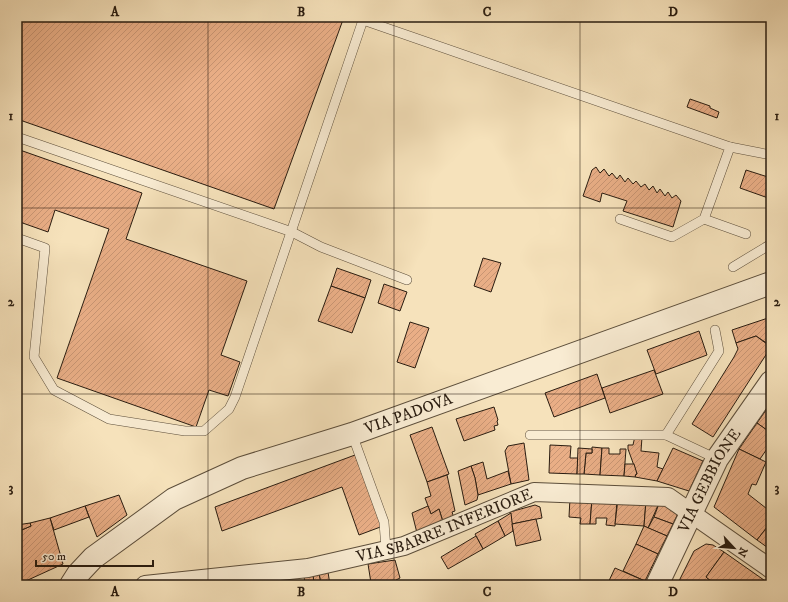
<svg xmlns="http://www.w3.org/2000/svg" width="788" height="602" font-family="'IM FELL DW Pica',serif">
<style>
.building{fill:url(#building-hatch);stroke:#291c10}
.lines{fill:none;stroke-linecap:round;stroke-linejoin:round}
.service-casing{stroke:#5c4e3b;stroke-width:10}
.minor-casing{stroke:#5c4e3b;stroke-width:20}
.tertiary-casing{stroke:#5c4e3b;stroke-width:24}
.service{stroke:#f9ecd3;stroke-width:9}
.minor{stroke:#f9ecd3;stroke-width:18}
.tertiary{stroke:#f9ecd3;stroke-width:22}
.grid{fill:none;stroke:#291c10;stroke-width:1;stroke-opacity:0.55}
.labels{text-anchor:middle;dominant-baseline:central;stroke-width:4;stroke-linejoin:round;paint-order:stroke}
.street-label{font-size:16px;fill:#291c10;stroke:#f9ecd3}
.neatline{fill:none;stroke:#291c10;stroke-width:1.5}
.grid-label{font-size:13px;text-anchor:middle;font-weight:bold;fill:#291c10}
</style>
<defs>
<pattern id="building-hatch" width="6" height="6" patternUnits="userSpaceOnUse"><rect width="6" height="6" fill="#e9ae86"/><path d="M-1 1l2-2M0 6l6-6M5 7l2-2" fill="none" stroke="#c89573"/></pattern>
</defs>
<rect width="100%" height="100%" fill="#f6e2bb"/>
<filter id="stains"><feTurbulence type="fractalNoise" baseFrequency=".005" numOctaves="4"/><feColorMatrix values="0 0 0 0 .2 0 0 0 0 .09 0 0 0 0 .02 0 0 0 .5 -.17"/></filter>
<radialGradient id="worn" r=".72"><stop offset=".6" stop-color="#630" stop-opacity="0"/><stop offset="1" stop-color="#630" stop-opacity=".3"/></radialGradient>
<g class="building">
<polygon points="17,17 344,17 274,209 17,119"/>
<polygon points="690,99 710,106 710,108 719,112 717,118 687,107"/>
<polygon points="17,149 142,193 126,239 247,281 221,355 240,362 228,396 209,390 196,427 57,378 109,229 55,210 48,232 17,221"/>
<polygon points="596,167 600,173 604,169 609,176 612,173 617,179 620,175 625,182 628,178 633,184 636,181 641,187 645,184 649,190 653,186 657,193 660,189 665,196 668,192 672,198 676,195 681,201 673,227 623,211 627,201 602,193 600,202 583,196 592,170"/>
<polygon points="746,170 771,178 771,199 740,188"/>
<polygon points="483,258 501,263 491,292 474,286"/>
<polygon points="337,268 371,280 365,298 331,286"/>
<polygon points="384,284 407,292 400,311 378,303"/>
<polygon points="331,286 365,298 352,333 318,321"/>
<polygon points="771,317 771,346 756,336 736,343 732,330"/>
<polygon points="410,322 429,328 415,368 397,362"/>
<polygon points="699,331 707,355 656,374 647,350"/>
<polygon points="756,336 771,347 713,437 692,424 734,357 738,349 736,343"/>
<polygon points="654,370 663,394 610,413 602,388"/>
<polygon points="597,374 605,398 554,417 545,393"/>
<polygon points="771,403 771,433 757,423"/>
<polygon points="494,407 498,420 497,421 498,425 494,426 495,430 464,441 456,419"/>
<polygon points="757,423 771,433 771,443 760,459 739,449"/>
<polygon points="432,427 449,474 427,482 410,435"/>
<polygon points="635,436 642,437 641,451 659,453 657,467 663,469 657,481 635,477 636,474 637,474 628,449 628,445 633,445"/>
<polygon points="524,443 529,480 511,484 505,451 508,446"/>
<polygon points="550,445 571,446 570,458 578,458 577,474 549,473"/>
<polygon points="592,447 602,448 600,475 584,474 586,453 592,453"/>
<polygon points="578,448 592,449 592,453 586,453 584,474 577,474"/>
<polygon points="602,448 609,448 609,454 620,454 620,449 626,449 624,476 600,475"/>
<polygon points="673,448 703,461 689,491 657,481"/>
<polygon points="739,449 766,462 756,485 752,484 748,494 771,512 771,522 757,540 714,507"/>
<polygon points="355,455 383,526 359,535 342,487 222,531 215,507"/>
<polygon points="483,462 487,479 508,471 511,484 478,495 475,478 471,466"/>
<polygon points="625,464 634,464 637,474 636,474 635,477 624,476"/>
<polygon points="471,466 475,478 478,495 477,500 465,505 458,471"/>
<polygon points="447,475 455,511 452,512 454,518 443,522 439,509 431,514 425,498 431,496 427,482"/>
<polygon points="119,495 127,515 97,537 85,506"/>
<polygon points="570,498 592,499 590,524 580,524 581,518 569,517"/>
<polygon points="592,499 617,501 615,526 606,525 607,518 596,518 596,524 590,524"/>
<polygon points="618,499 646,501 644,526 615,524"/>
<polygon points="646,501 660,501 648,528 644,526"/>
<polygon points="660,501 680,509 673,524 654,517"/>
<polygon points="535,505 540,507 542,518 512,524 510,512"/>
<polygon points="85,506 89,517 54,530 50,518"/>
<polygon points="428,506 431,514 439,509 443,522 417,533 412,513"/>
<polygon points="511,513 513,531 505,536 498,521"/>
<polygon points="654,517 673,524 667,536 648,528"/>
<polygon points="50,518 63,564 17,585 17,532 31,526 30,523"/>
<polygon points="536,519 541,540 516,546 512,524"/>
<polygon points="498,521 505,536 483,549 475,534"/>
<polygon points="771,522 771,550 757,540"/>
<polygon points="30,523 31,526 17,532 17,525"/>
<polygon points="644,526 667,536 658,554 636,544"/>
<polygon points="476,536 483,549 448,569 441,557"/>
<polygon points="636,544 658,554 645,581 623,571"/>
<polygon points="706,544 713,545 724,552 706,577 713,583 712,585 677,585 694,551"/>
<polygon points="724,552 771,585 716,585 706,577"/>
<polygon points="395,560 400,578 396,580 396,584 371,583 368,564"/>
<polygon points="615,568 645,581 643,585 607,585"/>
<polygon points="328,572 330,585 321,585 319,573"/>
<polygon points="319,573 321,585 314,585 313,574"/>
<polygon points="313,574 314,585 305,585 304,576"/>
<polygon points="291,583 291,585 269,585"/>
</g>
<g class="lines">
<g class="service-casing">
<g id="service">
<polyline points="363,20 730,147 704,219 672,237 620,219"/>
<polyline points="17,137 292,232 321,247 407,280"/>
<polyline points="730,147 771,155"/>
<polyline points="704,219 746,234"/>
<polyline points="17,238 45,248 34,357 54,390 109,419 185,431 204,431 229,409 235,397 364,17"/>
<polyline points="733,267 771,244"/>
<polyline points="352,434 384,522 386,550"/>
<polyline points="530,435 666,435 717,459"/>
<polyline points="666,435 719,351 715,330"/>
</g>
</g>
<g class="minor-casing">
<g id="minor">
<path id="s1" d="M 145,585 L 308,568 L 404,546 L 534,492 L 668,497 L 771,569"/>
</g>
</g>
<g class="tertiary-casing">
<g id="tertiary">
<path id="s2" d="M 71,585 L 78,574 L 93,558 L 174,499 L 242,468 L 352,434 L 771,283"/>
<path id="s3" d="M 657,585 L 717,459 L 771,382"/>
</g>
</g>
<use href="#service" class="service"/>
<use href="#minor" class="minor"/>
<use href="#tertiary" class="tertiary"/>
</g>
<path class="grid" d="M 208,17 L 208,585M 394,17 L 394,585M 580,17 L 580,585M 17,208 L 771,208M 17,394 L 771,394"/>
<g class="labels">
<g class="street-label">
<text stroke="none"><textPath href="#s2" startOffset="385">VIA PADOVA</textPath></text>
<text stroke="none"><textPath href="#s3" startOffset="117">VIA GEBBIONE</textPath></text>
<text stroke="none"><textPath href="#s1" startOffset="307">VIA SBARRE INFERIORE</textPath></text>
</g>
</g>
<rect width="788" height="602" fill="none" stroke="#f6e2bb" stroke-width="44"/>
<g transform="translate(734 548) rotate(116)" stroke="#f9ecd3" stroke-width="3" paint-order="stroke">
<path d="M0-3L7 15L0 10L-7 15Z" fill="#291c10"/>
<text y="-6" font-size="11" font-weight="bold" text-anchor="middle" fill="#291c10">N</text>
</g>
<path d="M36 560v6h117v-6" fill="none" stroke="#291c10" stroke-width="2"/>
<text x="42" y="560" font-size="12" fill="#291c10" stroke="#f9ecd3" stroke-width="3" paint-order="stroke">50 m</text>
<rect x="22" y="22" width="744" height="558" class="neatline"/>
<g class="grid-label">
<text x="115" y="16">A</text>
<text x="301" y="16">B</text>
<text x="487" y="16">C</text>
<text x="673" y="16">D</text>
<text x="11" y="120">1</text>
<text x="777" y="120">1</text>
<text x="11" y="306">2</text>
<text x="777" y="306">2</text>
<text x="11" y="492">3</text>
<text x="777" y="492">3</text>
<text x="115" y="596">A</text>
<text x="301" y="596">B</text>
<text x="487" y="596">C</text>
<text x="673" y="596">D</text>
</g>
<rect width="100%" height="100%" filter="url(#stains)"/>
<rect width="100%" height="100%" fill="url(#worn)"/>
</svg>
